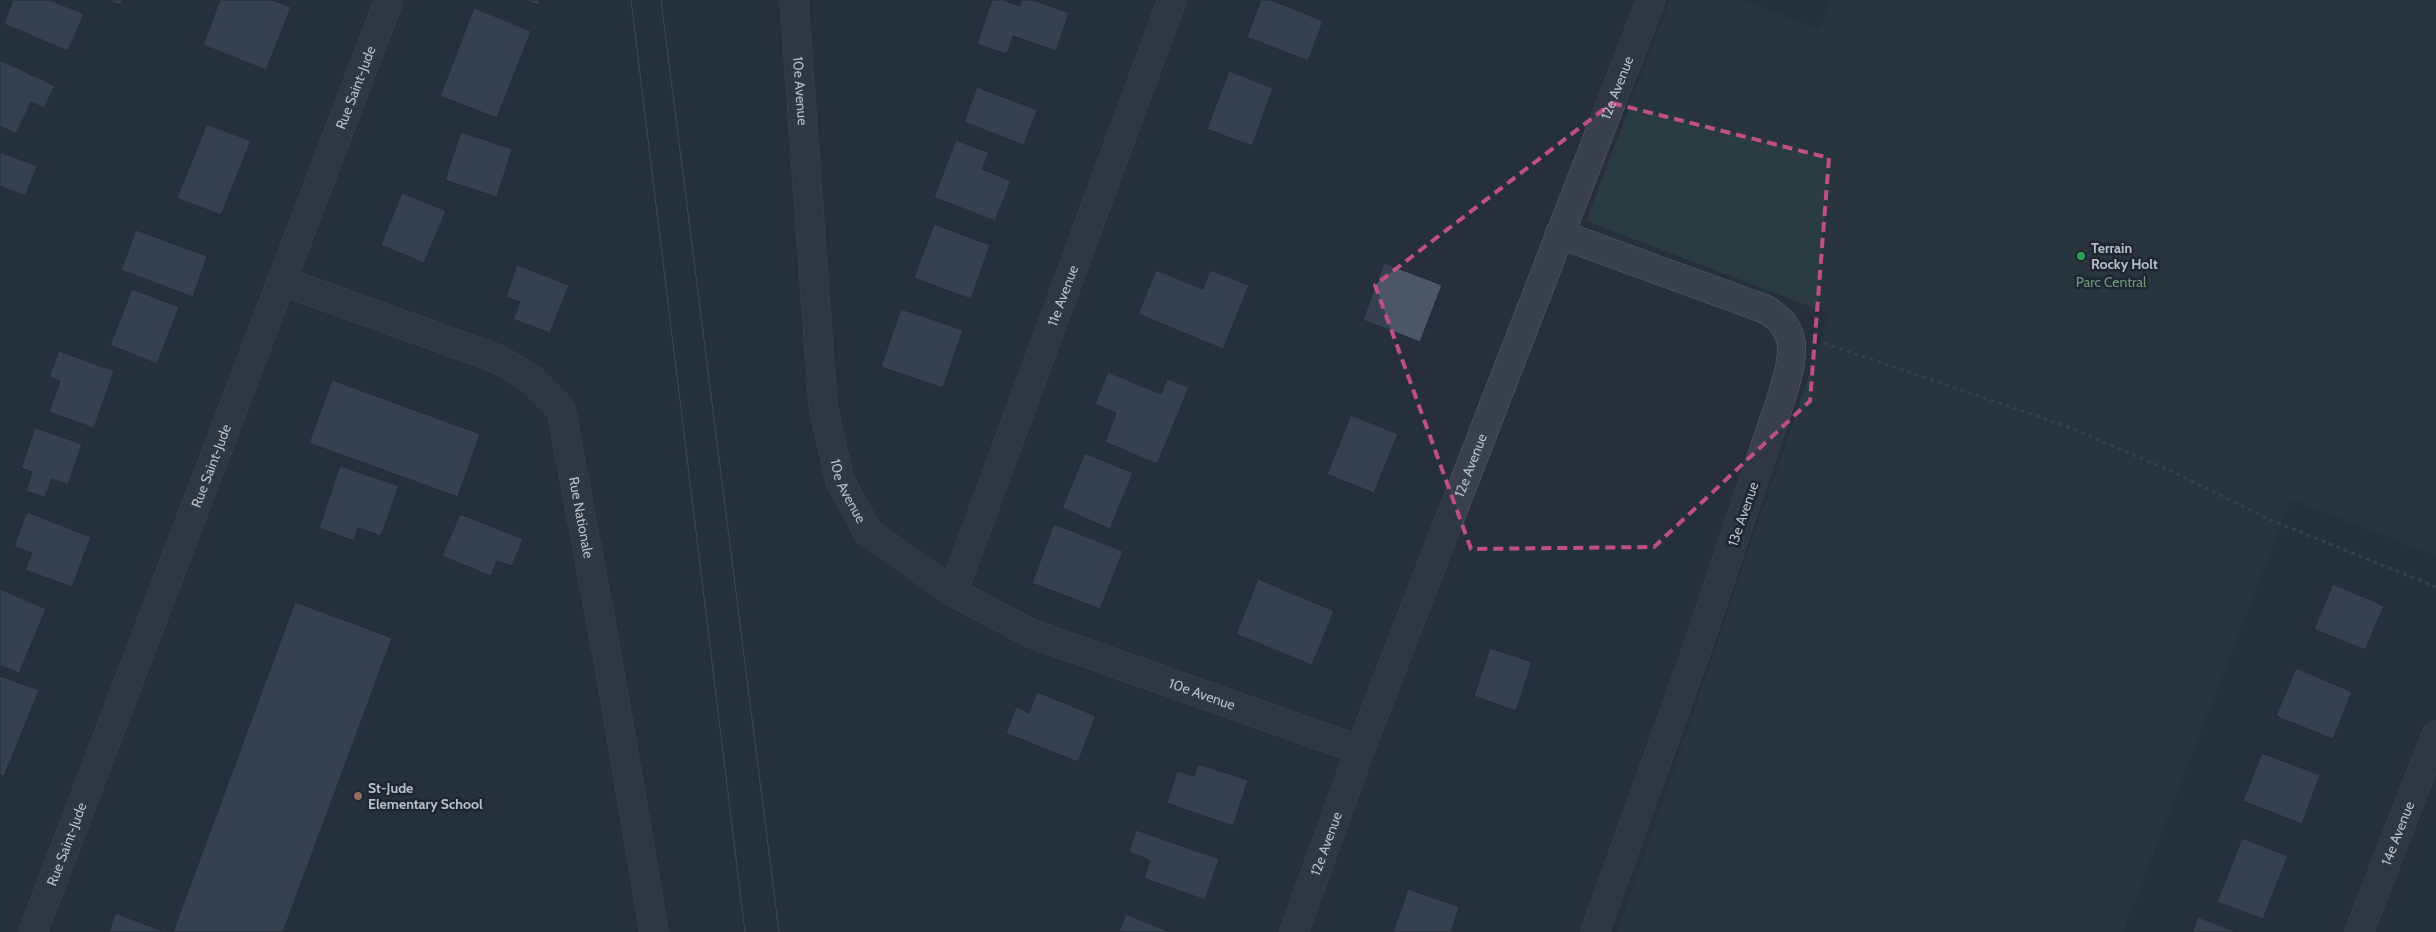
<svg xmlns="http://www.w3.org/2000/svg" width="2436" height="932" font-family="Cabin,sans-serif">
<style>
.green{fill:#2a3c3f}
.building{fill:#4d5666;stroke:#212834}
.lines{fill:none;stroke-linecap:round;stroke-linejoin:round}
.street-casing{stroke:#585f6b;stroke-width:29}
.path{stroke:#49595d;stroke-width:3;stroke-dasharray:4 4;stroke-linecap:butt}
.street{stroke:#3a414d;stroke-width:28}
.tram{stroke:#5d6574;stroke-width:1}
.marked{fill:none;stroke:#be5181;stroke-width:4;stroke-dasharray:10 6;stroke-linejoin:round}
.leisure-dot{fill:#2e9e5b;stroke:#1f2632;stroke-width:2}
.education-dot{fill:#8d6e63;stroke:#1f2632;stroke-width:2}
.labels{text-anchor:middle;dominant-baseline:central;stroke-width:5;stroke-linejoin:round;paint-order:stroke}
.street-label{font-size:14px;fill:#b7bcc8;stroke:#1f2632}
.poi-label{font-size:14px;font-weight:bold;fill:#b7bcc8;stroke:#1f2632;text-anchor:start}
.park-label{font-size:14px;fill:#70977b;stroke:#1f2632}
</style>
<rect width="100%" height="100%" fill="#272f3d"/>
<polygon class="green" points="1670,0 1741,0 1820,29 1832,0 2436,0 2436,556 2291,499 2123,932 1618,932 1830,314 1586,221"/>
<g class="building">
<polygon points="13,0 50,0 84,14 68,51 4,24"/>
<polygon points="108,0 122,0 121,5"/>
<polygon points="220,0 272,0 291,7 266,70 203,45"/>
<polygon points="524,0 540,0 539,5"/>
<polygon points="992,0 1003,0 1020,6 1022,0 1033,0 1069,13 1056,51 1013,36 1007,54 977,44"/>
<polygon points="1261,0 1271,0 1323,21 1308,61 1247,37"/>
<polygon points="474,8 531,31 497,118 440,96"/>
<polygon points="0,60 55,86 44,108 31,102 16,134 0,126"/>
<polygon points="1229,71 1273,88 1252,146 1207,129"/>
<polygon points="977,87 1037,110 1024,145 964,122"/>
<polygon points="207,124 251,141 221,215 177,198"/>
<polygon points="461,132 512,149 497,197 445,180"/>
<polygon points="956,140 989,153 982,169 1011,181 995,221 934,197"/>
<polygon points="0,152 37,166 25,196 0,186"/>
<polygon points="402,193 446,211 424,263 381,245"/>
<polygon points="934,224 990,245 971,299 914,278"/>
<polygon points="136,230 207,256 193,297 121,270"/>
<polygon points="1384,263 1442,285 1420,342 1363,320"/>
<polygon points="517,265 569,285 550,333 513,319 520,302 506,297"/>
<polygon points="1156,270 1203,289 1210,270 1249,285 1223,349 1138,314"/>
<polygon points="132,289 179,307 157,364 110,345"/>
<polygon points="901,309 963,330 943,388 881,367"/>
<polygon points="59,351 114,371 94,428 49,412 60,381 49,377"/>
<polygon points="1108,372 1161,394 1167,379 1189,387 1157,464 1105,442 1116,413 1095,404"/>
<polygon points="332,380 480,434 458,497 309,443"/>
<polygon points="1351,415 1398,434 1374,493 1327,474"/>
<polygon points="35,428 82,444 68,485 52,479 45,497 26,491 32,472 21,468"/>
<polygon points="1085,453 1133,473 1110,529 1062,508"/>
<polygon points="340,466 399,486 381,536 358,528 354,541 319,528"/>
<polygon points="27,512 91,537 72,587 25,570 32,553 14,546"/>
<polygon points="460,514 523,539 512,566 497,561 491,576 442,556"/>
<polygon points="1054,524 1123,551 1100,609 1032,583"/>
<polygon points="1258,579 1334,611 1312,665 1236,634"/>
<polygon points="2333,584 2384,606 2365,650 2314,629"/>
<polygon points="0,589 46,609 19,673 0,665"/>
<polygon points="295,602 392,638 283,932 173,932"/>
<polygon points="1490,648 1532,662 1516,711 1474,696"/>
<polygon points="2296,668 2352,692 2333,739 2276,716"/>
<polygon points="0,676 39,690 4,776 0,775"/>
<polygon points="1037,692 1096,716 1078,762 1006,733 1016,707 1029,713"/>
<polygon points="2262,753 2320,775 2302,824 2243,801"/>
<polygon points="1198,764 1248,780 1233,826 1167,803 1177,771 1194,776"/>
<polygon points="1136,830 1219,859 1205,900 1144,878 1150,860 1129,852"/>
<polygon points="2242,838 2288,856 2263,919 2217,902"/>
<polygon points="1408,889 1459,907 1451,932 1393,932"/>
<polygon points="115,913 165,932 109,932"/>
<polygon points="1126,914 1170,932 1119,932"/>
<polygon points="2198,917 2236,932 2192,932"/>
</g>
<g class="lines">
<g class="street-casing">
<g id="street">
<path id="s1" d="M 794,0 L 823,406 L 840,481 L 868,532 L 953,592 L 1030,633 L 1360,750"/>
<path d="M 1559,234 L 1765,309 C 1803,330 1792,361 1782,396 L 1697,649 L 1595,932"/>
<path id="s2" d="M 282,281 L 498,359 L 531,379 L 561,409 L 608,660 L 654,932"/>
<path id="s3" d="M 953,592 L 1172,0"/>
<path id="s4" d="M 33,932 L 389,0"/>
<path id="s5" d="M 1294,932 L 1360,750 L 1651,0"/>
<path id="s6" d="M 2359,932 L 2436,735"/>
</g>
</g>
<polyline class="path" points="1824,343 2066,426 2171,471 2273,521 2436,587"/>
<use href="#street" class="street"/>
<g class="tram">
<polyline points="631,0 745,932"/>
<polyline points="661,0 779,932"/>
</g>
</g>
<path d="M0 0H2436V932H0ZM 1612,103 L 1829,158 L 1810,401 L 1654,547 L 1471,549 L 1375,285 Z" fill="#272f3d" fill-opacity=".55" fill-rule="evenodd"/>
<path class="marked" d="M 1612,103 L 1829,158 L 1810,401 L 1654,547 L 1471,549 L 1375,285 Z"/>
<circle class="leisure-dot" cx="2081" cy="256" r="5"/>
<circle class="education-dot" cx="358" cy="796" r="5"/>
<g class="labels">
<g class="street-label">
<text stroke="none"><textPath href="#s5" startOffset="904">12e Avenue</textPath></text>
<text stroke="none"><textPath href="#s4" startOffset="904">Rue Saint-Jude</textPath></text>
<text stroke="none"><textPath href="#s1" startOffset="91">10e Avenue</textPath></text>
<text stroke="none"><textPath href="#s3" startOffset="316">11e Avenue</textPath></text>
<text stroke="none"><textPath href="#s5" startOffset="499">12e Avenue</textPath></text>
<text stroke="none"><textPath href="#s4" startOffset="499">Rue Saint-Jude</textPath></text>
<text stroke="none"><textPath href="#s1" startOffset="496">10e Avenue</textPath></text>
<text transform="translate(1743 514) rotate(-71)">13e Avenue</text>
<text stroke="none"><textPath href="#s2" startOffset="421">Rue Nationale</textPath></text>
<text stroke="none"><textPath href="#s1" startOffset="916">10e Avenue</textPath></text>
<text stroke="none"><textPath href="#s6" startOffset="106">14e Avenue</textPath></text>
<text stroke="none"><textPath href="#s4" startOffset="94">Rue Saint-Jude</textPath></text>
<text stroke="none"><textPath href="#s5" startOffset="94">12e Avenue</textPath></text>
</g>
<g class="poi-label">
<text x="2091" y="248">Terrain<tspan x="2091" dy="16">Rocky Holt</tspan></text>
<text x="368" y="788">St-Jude<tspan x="368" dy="16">Elementary School</tspan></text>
</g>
<g class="park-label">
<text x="2111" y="282">Parc Central</text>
</g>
</g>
</svg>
